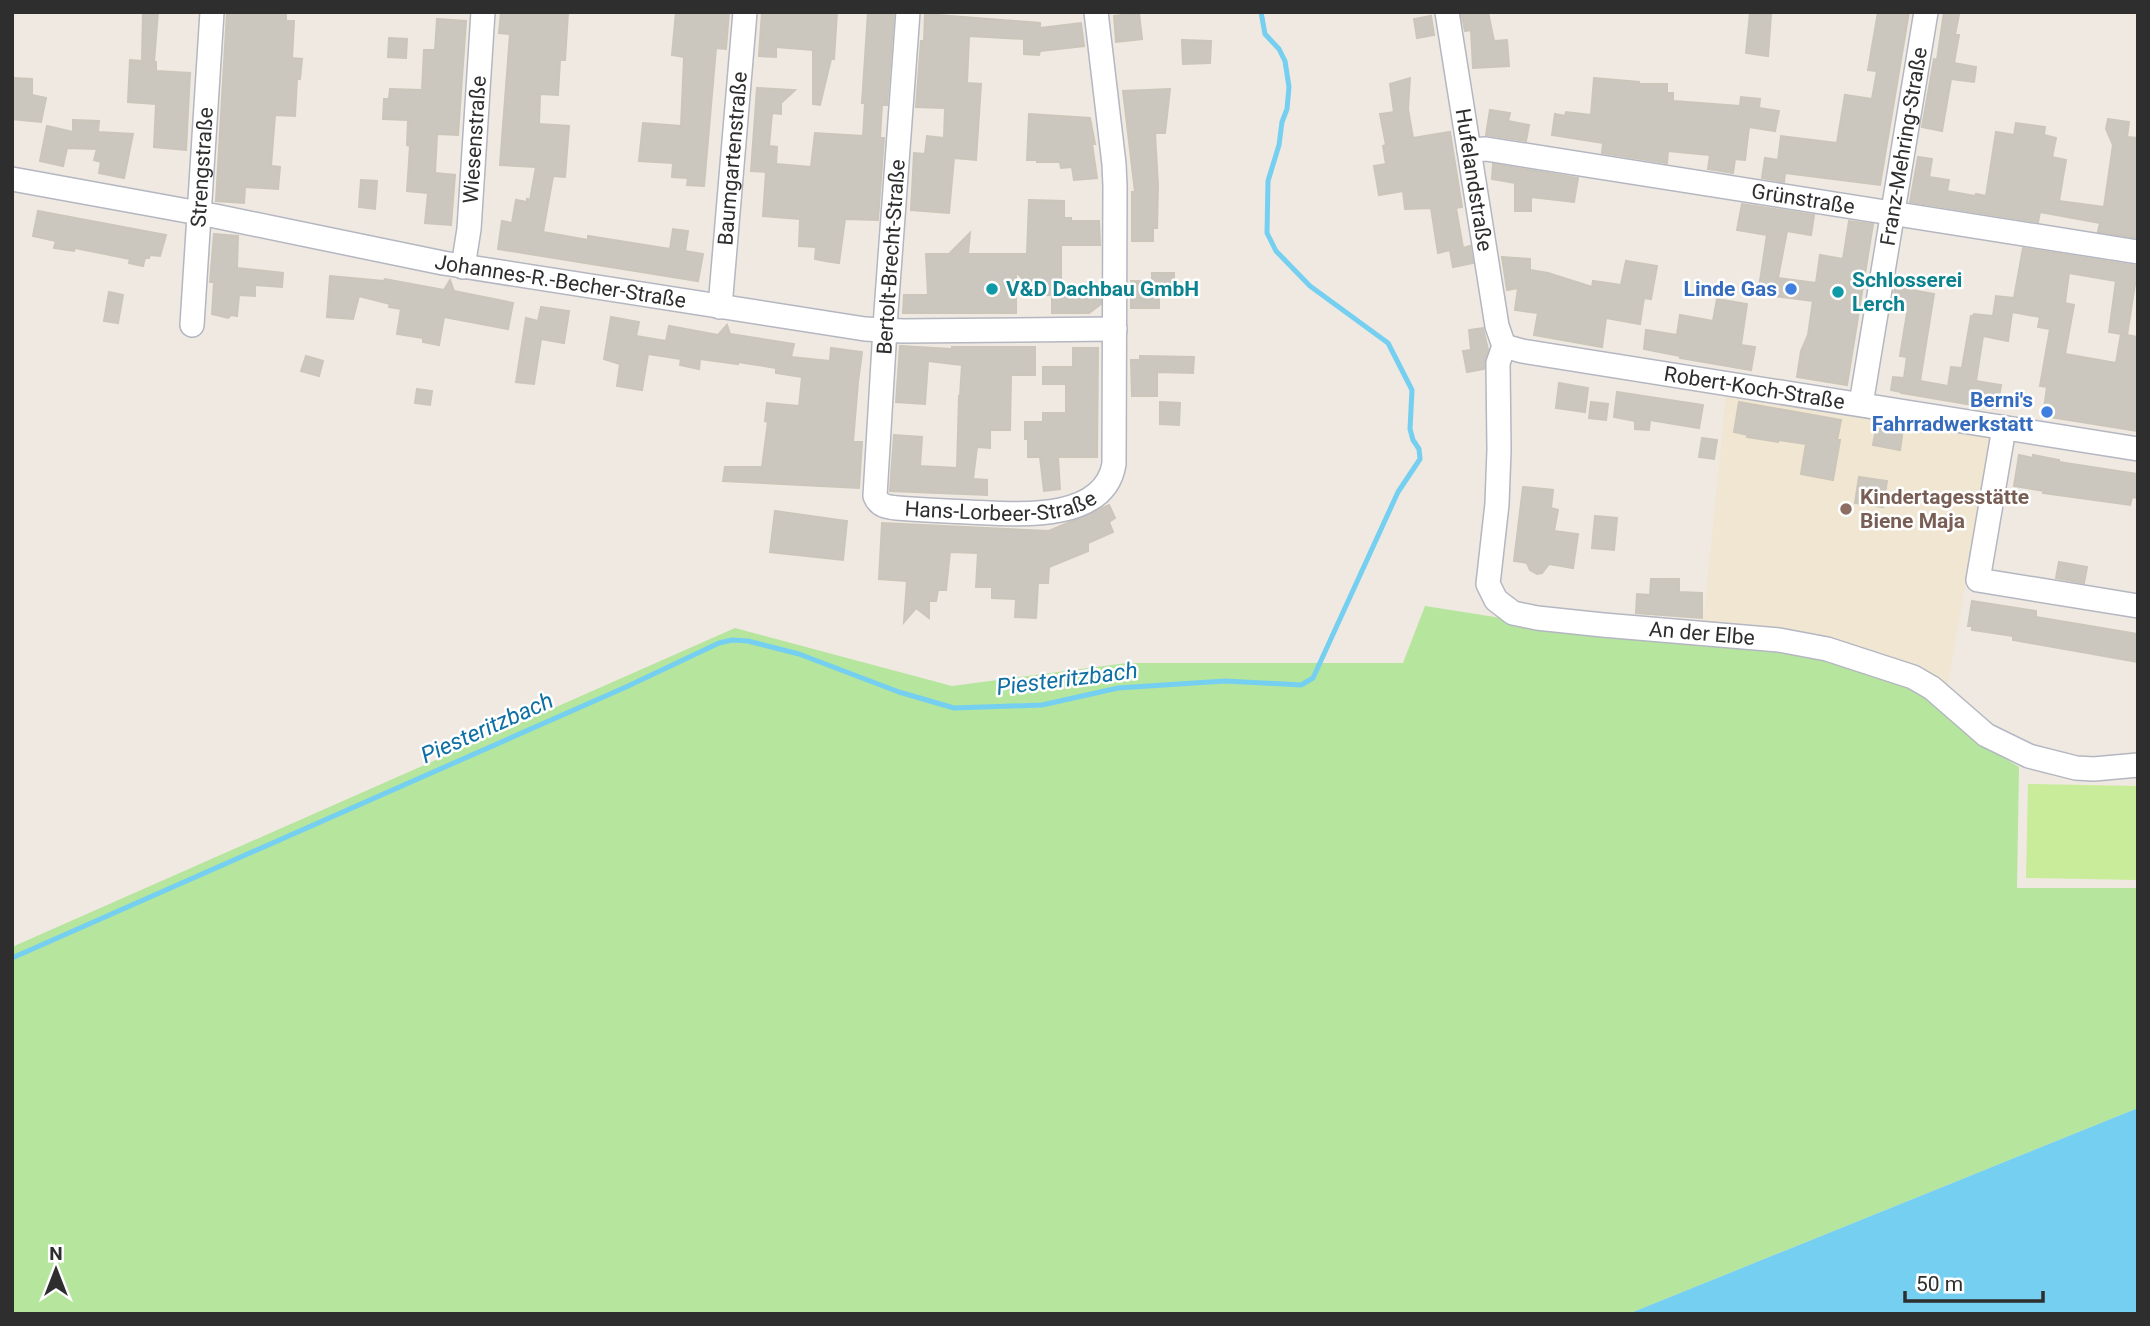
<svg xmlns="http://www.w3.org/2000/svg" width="2150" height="1326" font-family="Roboto,sans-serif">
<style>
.education{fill:#f0e6d1}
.green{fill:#b6e59e}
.pitch{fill:#c9ec9a}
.water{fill:#75cff0}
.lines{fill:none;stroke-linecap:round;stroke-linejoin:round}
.stream{stroke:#75cff0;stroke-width:5}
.building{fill:#cbc7bf;stroke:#cbc5ba;stroke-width:2}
.minor-casing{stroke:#b4b7c1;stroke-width:26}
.minor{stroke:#fff;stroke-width:23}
.culture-dot{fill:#0f9aa8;stroke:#fff;stroke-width:2.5}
.shop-dot{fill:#3f7fe0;stroke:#fff;stroke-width:2.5}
.education-dot{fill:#8d6e63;stroke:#fff;stroke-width:2.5}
.labels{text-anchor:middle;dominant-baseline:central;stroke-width:5;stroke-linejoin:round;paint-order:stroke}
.street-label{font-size:21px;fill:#2e2e2e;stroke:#fff}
.culture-label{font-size:21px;font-weight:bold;fill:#0d838f;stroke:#fff;text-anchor:start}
.shop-label{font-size:21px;font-weight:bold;fill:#366cbe;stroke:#fff;text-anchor:end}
.education-label{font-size:21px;font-weight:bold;fill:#785e54;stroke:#fff;text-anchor:start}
.water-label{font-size:23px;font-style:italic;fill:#0d6fa3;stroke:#fff}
</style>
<rect width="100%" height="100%" fill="#efe9e1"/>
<polygon class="education" points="1726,395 1991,438 1946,695 1703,626"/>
<polygon class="green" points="1425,606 1514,620 1790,648 1906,683 1944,708 1975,740 2019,767 2017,888 2138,888 2138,1108 1628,1314 12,1314 12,947 735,628 952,686 1127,663 1403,663"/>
<polygon class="pitch" points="2028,784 2138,786 2138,880 2026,878"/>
<polygon class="water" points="2138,1108 2138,1314 1628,1314"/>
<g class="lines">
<polyline class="stream" points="12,958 626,687 719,643 732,640 748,641 799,654 899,692 954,708 1042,705 1118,688 1225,681 1301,685 1313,678 1398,492 1420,459 1419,449 1413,440 1410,429 1412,390 1388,343 1310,286 1276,251 1267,233 1268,181 1279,145 1282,122 1287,109 1289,87 1285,61 1279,49 1265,34 1261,12"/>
</g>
<g class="building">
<polygon points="143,12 158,12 154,62 156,62 156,71 190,73 186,150 154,147 156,104 128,102 130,60 142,61"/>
<polygon points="227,12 286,12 286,21 294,21 292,58 302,59 300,79 297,79 295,116 275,115 271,166 280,167 278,189 245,187 244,203 216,201"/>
<polygon points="501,12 568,12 565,60 560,60 558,95 540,94 539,124 569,126 565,177 553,176 543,232 588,240 588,236 670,249 673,229 688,231 685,251 703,254 698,281 498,249 502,221 512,223 516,200 527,202 527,199 530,200 536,167 500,165 510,34 499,33"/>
<polygon points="676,12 729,12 726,49 716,48 704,186 687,185 688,178 672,177 673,163 639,161 643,123 681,126 684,57 672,55"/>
<polygon points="762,12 837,12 834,59 831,59 820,105 813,104 813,50 776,47 776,57 759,56"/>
<polygon points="868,12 894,12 887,105 882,105 880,138 884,138 878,220 845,219 839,263 825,261 815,259 816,247 799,246 800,219 763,216 766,172 751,171 757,88 795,90 781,103 781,114 772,113 769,146 777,147 776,164 811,167 815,133 863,136 865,103 862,103"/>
<polygon points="1461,12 1488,12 1494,41 1507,40 1509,66 1473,68 1471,30 1465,31"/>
<polygon points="1878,12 1909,12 1880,185 1785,173 1784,182 1762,178 1765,158 1778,160 1781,136 1837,143 1845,95 1872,99 1877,71 1868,70"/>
<polygon points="1944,12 1959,14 1955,35 1959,35 1954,63 1976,67 1974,82 1951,79 1942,131 1922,127 1934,59 1937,60"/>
<polygon points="1139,13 1142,39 1116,42 1114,16"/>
<polygon points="1750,13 1771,15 1768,56 1746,53"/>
<polygon points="925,14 1040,23 1040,28 1081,23 1084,46 1040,51 1039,55 1024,54 1024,39 969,36 967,83 981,84 976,160 954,158 949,213 911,210 914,153 925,154 927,136 944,138 945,108 916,107 921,41 924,41"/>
<polygon points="1431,16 1434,35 1417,38 1414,19"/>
<polygon points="437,19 466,21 458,135 437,134 435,173 455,175 451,225 425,223 428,193 407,191 410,146 407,145 408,120 383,119 384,99 389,99 390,89 422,90 424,50 435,50"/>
<polygon points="389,38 407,39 406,58 388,57"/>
<polygon points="1182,40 1211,41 1210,63 1183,64"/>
<polygon points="12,78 32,79 32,95 46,98 41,122 12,119"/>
<polygon points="1410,78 1408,109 1413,138 1450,132 1462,207 1456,208 1463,248 1470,246 1473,263 1453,267 1450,250 1438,253 1431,208 1405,209 1403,191 1379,195 1374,166 1386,164 1383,146 1386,145 1380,114 1394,112 1390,84"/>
<polygon points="1594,78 1639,82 1639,84 1667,84 1667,93 1673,93 1673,101 1740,106 1741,97 1760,99 1759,108 1779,111 1775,131 1749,127 1745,160 1735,159 1733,173 1708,169 1710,155 1668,151 1667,163 1602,153 1603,143 1552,135 1555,114 1565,116 1566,112 1591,115"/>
<polygon points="1170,89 1165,133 1155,133 1158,186 1157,228 1153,228 1153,241 1132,241 1132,192 1135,192 1123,91"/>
<polygon points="1490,110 1510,113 1508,121 1529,125 1526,141 1486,135"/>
<polygon points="1029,114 1090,118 1095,144 1092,144 1097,178 1074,180 1072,167 1061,168 1060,162 1037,162 1037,160 1027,160"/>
<polygon points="2108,119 2129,122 2127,137 2138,138 2138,238 2098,232 2100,223 2040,212 2038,222 1910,202 1918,157 1932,159 1929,177 1949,180 1947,191 1975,196 1976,194 1986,196 1996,132 2014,135 2016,123 2045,127 2044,135 2056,138 2052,157 2066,160 2059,201 2104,207 2113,145 2106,129"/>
<polygon points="73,120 99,121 98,132 133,134 124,178 99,173 101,162 94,160 97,149 67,148 63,166 40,161 47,126 73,132"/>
<polygon points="1493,164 1578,178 1574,202 1531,197 1531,211 1515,211 1515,183 1492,179"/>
<polygon points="361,180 377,181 375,209 359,207"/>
<polygon points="1029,200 1064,201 1064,218 1071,218 1071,221 1099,221 1100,245 1061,245 1061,295 1039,295 1016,272 1016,313 903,313 904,295 928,295 926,254 949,254 970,233 968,254 1027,254"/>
<polygon points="1742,204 1814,215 1811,235 1787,231 1778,278 1816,283 1820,255 1843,259 1849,221 1873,224 1847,385 1797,377 1801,351 1808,335 1813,301 1758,294 1767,235 1737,230"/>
<polygon points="38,211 166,235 160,256 150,255 149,258 145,258 143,266 129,263 130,259 75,248 74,251 54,248 56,241 33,236"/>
<polygon points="214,234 238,236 237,268 283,273 282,287 255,285 255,296 239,295 237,316 231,315 228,318 212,314 214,282 210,282"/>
<polygon points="2023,248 2138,266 2138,285 2135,284 2127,335 2109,332 2116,281 2069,273 2065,303 2074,305 2065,354 2116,363 2121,334 2138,337 2138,431 2043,416 2047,387 2040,386 2050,329 2038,327 2040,317 2012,312 2008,341 1983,336 1976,381 2001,385 1997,409 1901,393 1901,392 1891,390 1893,377 1904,378 1907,357 1900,356 1908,307 1893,305 1895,287 1934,294 1920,381 1948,386 1951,367 1962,368 1971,316 1973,316 1974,314 1993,316 1996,296 2014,298"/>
<polygon points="1502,257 1530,259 1530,270 1548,273 1592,287 1593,281 1621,285 1626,261 1657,266 1651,299 1644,298 1640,324 1606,318 1602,347 1534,335 1538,313 1515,310 1518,288 1507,290"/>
<polygon points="1152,273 1174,273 1174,292 1159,292 1159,308 1131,308 1131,281 1152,281"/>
<polygon points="330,276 384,281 385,279 444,290 450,280 454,291 513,303 508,329 444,317 439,345 423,342 423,338 397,334 401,309 389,307 390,304 359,296 353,319 327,317"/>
<polygon points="109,292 123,295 118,323 104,321"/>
<polygon points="1101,294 1101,304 1089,313 1052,313 1052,295"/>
<polygon points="1717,299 1747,304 1741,345 1755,347 1751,370 1680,358 1680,356 1644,349 1646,330 1677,335 1680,315 1713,321"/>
<polygon points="541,307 569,311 564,343 541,339 534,384 516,382 526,318 538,321"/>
<polygon points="611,317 639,322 636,336 666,341 669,326 718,335 727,325 730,334 794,344 791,357 830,361 831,348 862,352 858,382 853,442 862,442 859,488 723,481 725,467 762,467 768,422 765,421 767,403 799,406 802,377 776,373 776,368 738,362 738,364 700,359 699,369 680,365 681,359 648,354 642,390 617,386 620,364 604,359"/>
<polygon points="1483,328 1488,350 1484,369 1467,372 1463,351 1471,350 1469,330"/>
<polygon points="900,346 952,349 952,347 1035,347 1035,375 1011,375 1010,430 990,430 990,448 977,447 973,479 987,480 987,495 890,491 894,435 922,437 920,466 957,468 959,396 960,396 962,365 928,361 925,404 896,402"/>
<polygon points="1073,348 1098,348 1097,457 1058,457 1060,489 1044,491 1040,457 1028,457 1028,439 1025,439 1025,422 1043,422 1043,413 1066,413 1066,384 1043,384 1043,367 1073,367"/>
<polygon points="306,356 323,361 319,376 301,371"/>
<polygon points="1140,356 1194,357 1193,373 1157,372 1157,396 1132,396 1131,360 1140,360"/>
<polygon points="1559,383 1588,388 1585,412 1556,408"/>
<polygon points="417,389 432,391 430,405 415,403"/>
<polygon points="1617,392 1703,405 1699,428 1650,420 1649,430 1635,429 1635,421 1614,417"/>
<polygon points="1160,402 1180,403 1179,425 1160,424"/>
<polygon points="1591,402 1608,404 1606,420 1589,418"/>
<polygon points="1739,402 1841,420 1837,440 1840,440 1833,480 1801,474 1806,444 1779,440 1778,442 1747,437 1748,435 1734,432"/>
<polygon points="1877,424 1903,429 1900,450 1873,445"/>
<polygon points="1702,438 1717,440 1714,459 1699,457"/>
<polygon points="2019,455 2033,458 2033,455 2059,460 2059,462 2138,474 2138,498 2132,497 2130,505 2043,493 2044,491 2014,486"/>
<polygon points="1859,477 1887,481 1883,507 1855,503"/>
<polygon points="1523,487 1553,490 1551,508 1558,510 1554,531 1578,534 1573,568 1549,564 1542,573 1537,574 1530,570 1527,563 1514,561"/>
<polygon points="1109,505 1115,518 1109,522 1113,532 1088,543 1088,551 1049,567 1048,583 1038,583 1036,618 1015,617 1016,599 992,598 992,587 976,587 978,553 950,552 946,590 938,590 936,601 929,601 929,618 916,608 904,622 907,581 879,579 882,523 1049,531"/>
<polygon points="775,511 847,521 843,560 770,552"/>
<polygon points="1595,516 1617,518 1614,550 1592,548"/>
<polygon points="2059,562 2087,567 2084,583 2056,578"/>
<polygon points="1651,579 1679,579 1679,592 1702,593 1702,618 1636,613 1637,594 1650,595"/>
<polygon points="1972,601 2036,611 2036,617 2138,634 2138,662 2013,640 2013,636 1972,630 1972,626 1968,626"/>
</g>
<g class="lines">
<g class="minor-casing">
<g id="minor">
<path id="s1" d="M 908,12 L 886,312 L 875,496 C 879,506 887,507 897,508 C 921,510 944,511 968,512 C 1012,514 1104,524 1114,464 L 1115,186 L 1114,164 L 1096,12"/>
<path id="s2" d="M 1447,12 L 1497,326 L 1504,346"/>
<path id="s3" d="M 1469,150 L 1486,149 L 2138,252"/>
<path id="s4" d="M 12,179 L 215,216 L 443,263 L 865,329 L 903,331 L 1115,329"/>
<path id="s5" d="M 463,267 L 469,229 L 483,12"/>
<path id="s6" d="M 720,307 L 745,12"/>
<path id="s7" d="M 192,325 L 212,12"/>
<path id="s8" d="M 1504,346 L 1498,363 L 1499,450 L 1497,504 L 1488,584 L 1496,600 L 1513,613 L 1537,618 L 1603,625 L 1779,640 L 1827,649 L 1913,677 L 1932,688 L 1986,735 L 2029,756 L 2076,768 L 2094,769 L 2138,765"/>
<path id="s9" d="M 1504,346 L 1522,351 L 2138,449"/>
<path id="s10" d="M 1861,404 L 1926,12"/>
<polyline points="2004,428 1978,580 2138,606"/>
</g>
</g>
<use href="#minor" class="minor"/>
</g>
<g class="culture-dot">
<circle cx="992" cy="289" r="7"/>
<circle cx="1838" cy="292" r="7"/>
</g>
<g class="shop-dot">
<circle cx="1791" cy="289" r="7"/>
<circle cx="2047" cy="412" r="7"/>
</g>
<circle class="education-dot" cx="1846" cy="509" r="7"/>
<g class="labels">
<g class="street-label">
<text stroke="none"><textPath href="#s5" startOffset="128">Wiesenstraße</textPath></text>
<text stroke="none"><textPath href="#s10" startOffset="261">Franz-Mehring-Straße</textPath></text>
<text stroke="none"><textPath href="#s6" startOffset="149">Baumgartenstraße</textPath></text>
<text stroke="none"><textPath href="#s7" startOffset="158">Strengstraße</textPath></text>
<text stroke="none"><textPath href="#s2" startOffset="170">Hufelandstraße</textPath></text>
<text stroke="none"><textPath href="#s3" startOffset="338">Grünstraße</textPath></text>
<text transform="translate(891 257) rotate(-86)">Bertolt-Brecht-Straße</text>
<text stroke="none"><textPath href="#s4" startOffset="558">Johannes-R.-Becher-Straße</textPath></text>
<text stroke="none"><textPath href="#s9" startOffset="254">Robert-Koch-Straße</textPath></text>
<text stroke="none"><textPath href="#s1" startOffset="616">Hans-Lorbeer-Straße</textPath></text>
<text stroke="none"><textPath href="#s8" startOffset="469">An der Elbe</textPath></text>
</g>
<g class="culture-label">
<text x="1852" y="280">Schlosserei<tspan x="1852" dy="24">Lerch</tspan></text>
<text x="1006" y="289">V&amp;D Dachbau GmbH</text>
</g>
<g class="shop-label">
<text x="1777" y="289">Linde Gas</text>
<text x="2033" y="400">Berni's<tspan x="2033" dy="24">Fahrradwerkstatt</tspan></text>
</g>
<g class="education-label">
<text x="1860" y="497">Kindertagesstätte<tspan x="1860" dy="24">Biene Maja</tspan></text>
</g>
<g class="water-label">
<text transform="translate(1067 679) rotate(-7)">Piesteritzbach</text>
<text transform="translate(487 728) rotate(-24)">Piesteritzbach</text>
</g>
</g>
<rect width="2150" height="1326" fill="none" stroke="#2e2e2e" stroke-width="28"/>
<g transform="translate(56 1270)" stroke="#ffffff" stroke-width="5" paint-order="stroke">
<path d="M0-5L12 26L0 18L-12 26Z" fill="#2e2e2e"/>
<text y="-10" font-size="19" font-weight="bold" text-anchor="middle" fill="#2e2e2e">N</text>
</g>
<path d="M1905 1291v10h138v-10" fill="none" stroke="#2e2e2e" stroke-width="3.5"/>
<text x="1916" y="1291" font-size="21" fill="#2e2e2e" stroke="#ffffff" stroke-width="5" paint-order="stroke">50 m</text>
</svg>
